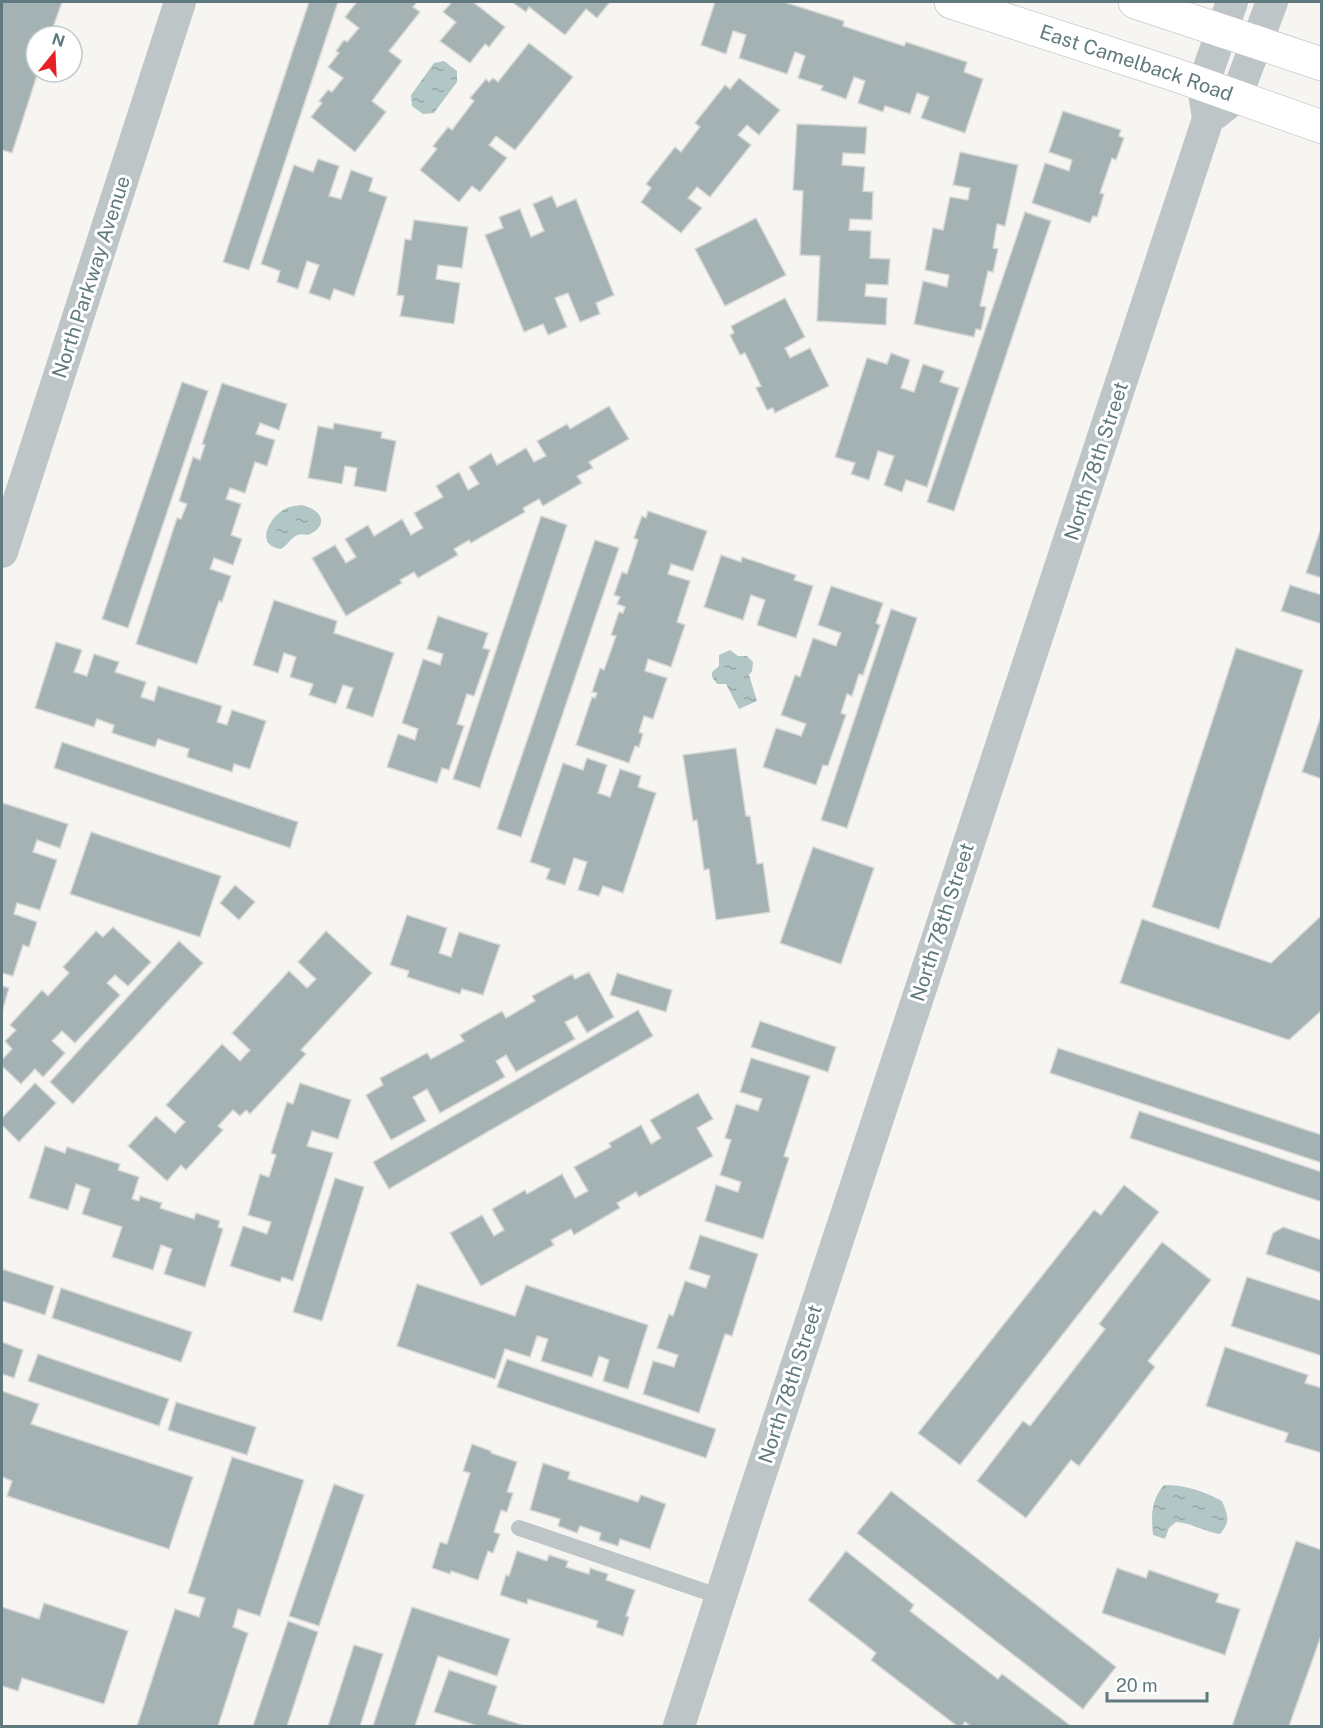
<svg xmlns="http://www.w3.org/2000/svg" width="1323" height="1728" font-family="'Public Sans',sans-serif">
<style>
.water{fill:url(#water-ripples)}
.building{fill:#a5b2b4;stroke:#d7d7d5;stroke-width:1.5}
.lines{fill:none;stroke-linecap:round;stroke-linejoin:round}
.primary-casing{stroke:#b0b7b9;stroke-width:34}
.service{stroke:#bec5c7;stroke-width:16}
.minor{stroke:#bec5c7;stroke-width:32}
.primary{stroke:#fff;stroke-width:33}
.labels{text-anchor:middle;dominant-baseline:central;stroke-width:6;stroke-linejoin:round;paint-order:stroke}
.street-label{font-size:20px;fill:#60797e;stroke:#fff}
</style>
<defs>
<pattern id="water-ripples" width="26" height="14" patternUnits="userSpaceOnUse" patternTransform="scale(1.5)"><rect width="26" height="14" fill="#b3c6c6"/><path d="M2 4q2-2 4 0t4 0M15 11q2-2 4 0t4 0" fill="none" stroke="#95a6a6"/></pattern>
</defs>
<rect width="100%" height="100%" fill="#f6f5f2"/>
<g class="water">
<polygon points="444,61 457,71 457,82 434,113 423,114 412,106 411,95 434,63"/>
<path d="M 302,505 C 322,510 330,525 308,535 C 292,531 292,542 281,549 C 255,546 268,519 283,510 C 289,506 295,506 302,505 Z"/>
<polygon points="730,650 738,656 747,656 753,662 752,671 749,675 757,701 739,709 726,684 717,684 712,677 712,672 719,666 719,655"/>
<path d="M 1164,1485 C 1186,1485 1203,1491 1222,1501 C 1228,1516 1231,1521 1220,1534 C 1205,1532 1192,1523 1176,1522 L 1169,1528 L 1165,1539 L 1153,1535 C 1151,1516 1151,1500 1164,1485 Z"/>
</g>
<g class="building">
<polygon points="2,2 62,2 50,36 36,36 36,72 38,72 12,153 2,150"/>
<polygon points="309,2 338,2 249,270 223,262"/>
<polygon points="354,2 417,2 413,7 420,12 389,51 402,61 372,101 386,112 355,152 311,117 322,103 319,101 328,90 332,92 343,78 328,67 339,53 336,51 344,40 347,42 359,28 345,17 356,3"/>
<polygon points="452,2 473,2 505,27 489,47 485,44 470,63 440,41 456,22 443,12"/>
<polygon points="512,2 610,2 597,18 586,9 565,35 529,7 526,12"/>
<polygon points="715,2 784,2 844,21 843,26 904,46 906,42 967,62 964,72 983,79 965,133 921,118 929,97 917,93 910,114 885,106 883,112 858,103 865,81 854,77 846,99 821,90 823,86 798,78 805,56 795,52 787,74 739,58 746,35 733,31 726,54 701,45"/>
<polygon points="529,43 573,77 515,150 496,136 489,145 507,158 480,192 472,186 459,202 420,170 437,149 433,146 448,127 452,130 474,101 470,98 486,79 489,82 493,78 498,82"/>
<polygon points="739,78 780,110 759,135 747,125 738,135 751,145 710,197 697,187 688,198 702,208 681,233 641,202 651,188 646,184 675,147 681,152 700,127 695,123 725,85 730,89"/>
<polygon points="1063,111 1121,130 1119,136 1124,138 1116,160 1112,158 1100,193 1104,194 1097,217 1093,216 1090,223 1032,203 1045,163 1069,171 1072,160 1049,152"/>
<polygon points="797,124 867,127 865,154 843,153 842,165 865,167 863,191 873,192 872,220 850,219 849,230 871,231 870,258 890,259 888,285 866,284 865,296 887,298 886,325 817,321 820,256 800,255 803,191 793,190"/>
<polygon points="960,152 1018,165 1005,226 997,224 993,248 998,249 993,272 988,271 980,306 986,307 981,330 976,329 974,337 914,324 923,281 947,287 949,275 925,270 933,228 943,230 950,197 968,200 970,188 953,185"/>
<polygon points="318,159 339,166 329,196 341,199 351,170 373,178 369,191 387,197 354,296 334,289 330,300 309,293 319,265 307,261 298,289 277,282 280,271 261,264 294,165 313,172"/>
<polygon points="552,196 557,207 576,199 614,295 596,303 600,314 580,322 568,293 555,298 567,327 548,335 543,324 524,332 485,235 503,228 499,217 520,209 531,237 544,231 533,204"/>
<polygon points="1025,212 1051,221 954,511 927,502"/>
<polygon points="756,218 786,275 725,306 695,249"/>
<polygon points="414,220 468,227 462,268 438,265 436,279 460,283 454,324 400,316 404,296 397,295 405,239 411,240"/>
<polygon points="785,298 805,337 785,348 790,358 810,348 829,386 775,413 773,408 767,410 756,388 761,386 745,353 740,355 730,335 734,333 731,326"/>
<polygon points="891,353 910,360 901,388 914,392 923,364 944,371 940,382 959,388 927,487 906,480 902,492 884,485 894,456 878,451 869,480 851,474 855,463 835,457 867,358 887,364"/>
<polygon points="182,382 208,391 128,628 102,619"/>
<polygon points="222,383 287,404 279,430 260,423 256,434 275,440 267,466 255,462 245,493 230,488 226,499 241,504 231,535 242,539 233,565 214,558 210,569 231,576 222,602 219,601 197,664 136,644 177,518 181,519 187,504 179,501 193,457 200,460 205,445 202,444"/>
<polygon points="609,406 629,439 589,462 593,468 577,476 582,483 543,506 539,499 523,508 525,512 471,543 469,540 454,549 458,555 418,578 414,572 400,580 402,583 346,616 312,558 335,545 346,563 356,557 345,539 368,525 374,536 402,519 411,535 423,528 414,513 443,497 436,486 459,472 468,490 479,484 469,467 491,453 497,465 526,448 534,462 546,456 537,441 567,424 570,429"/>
<polygon points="334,423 382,432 381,438 396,441 386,492 354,486 357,468 345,466 342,484 308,478 318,426 333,429"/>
<polygon points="648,511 707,531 693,571 671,564 668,574 690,581 677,622 685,625 671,667 648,659 645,671 667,678 653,719 644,716 639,732 643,734 639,747 635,746 629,763 576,745 592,697 595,698 597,693 592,692 600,668 604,670 616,636 611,635 619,612 623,613 625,607 617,604 620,597 614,595 622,572 627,574 638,540 634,538 642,516 646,518"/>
<polygon points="541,516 567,525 480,788 453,779"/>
<polygon points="1322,525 1322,578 1306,573"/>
<polygon points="595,540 619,548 521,837 497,829"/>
<polygon points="721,555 741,562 742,557 796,575 794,580 813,586 796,638 757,625 765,600 751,595 743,620 704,607"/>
<polygon points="1290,585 1322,595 1322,624 1281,611"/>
<polygon points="831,586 883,603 876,623 880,625 863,675 859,674 852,696 847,694 841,713 846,715 828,766 823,765 816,785 763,767 776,728 801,736 806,724 781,715 795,675 800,677 813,638 836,646 841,633 818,625"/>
<polygon points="274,600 337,621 334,633 394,653 373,717 346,708 353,688 343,685 336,704 309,695 313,684 290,677 296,657 284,653 278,673 253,665"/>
<polygon points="891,609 917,618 847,828 821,820"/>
<polygon points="438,616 488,633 483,648 490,650 474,696 467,694 457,724 464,726 449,770 442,768 437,783 387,767 398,734 415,740 418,729 402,723 423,659 440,665 443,654 427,649"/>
<polygon points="56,642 82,650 74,672 87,676 94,654 119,662 115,672 146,682 141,697 154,701 158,686 222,706 217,722 227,725 232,710 266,721 250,769 234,764 232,772 187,757 189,749 158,739 155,747 112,733 114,725 97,719 94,727 35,708"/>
<polygon points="1236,648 1303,670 1219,929 1152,907"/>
<polygon points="1322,713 1322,779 1302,772"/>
<polygon points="62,742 298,822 290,848 54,768"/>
<polygon points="736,748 746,816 750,816 757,864 763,863 770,912 716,920 709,869 704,870 697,820 693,821 683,755"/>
<polygon points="587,758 607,765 598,793 610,797 620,769 641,776 638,787 656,793 623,893 603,886 599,896 578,890 587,862 574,858 565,885 546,879 550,869 530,862 563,763 583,770"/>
<polygon points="3,803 68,824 60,848 37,840 33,852 57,860 40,910 17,903 14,914 37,922 29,947 23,945 13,976 2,973 2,809"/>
<polygon points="91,832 221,876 200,937 70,894"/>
<polygon points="813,847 874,868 841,964 780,943"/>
<polygon points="235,885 255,902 239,920 220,903"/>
<polygon points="407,915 447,928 439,953 451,957 459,932 500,945 483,995 462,989 460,994 407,977 409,971 390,965"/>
<polygon points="1322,915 1322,1010 1289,1040 1120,983 1142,919 1271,963"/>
<polygon points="113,927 151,962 128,986 115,975 107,983 120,995 75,1043 62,1031 52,1041 65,1053 43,1077 35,1069 21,1084 2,1066 2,1060 12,1049 5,1041 16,1030 10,1025 42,990 48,996 69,973 63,967 96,931 103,937"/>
<polygon points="326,931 372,973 301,1050 306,1054 250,1114 246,1110 240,1116 233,1110 218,1126 223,1130 186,1170 181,1165 167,1181 128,1146 156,1116 175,1133 185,1122 166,1105 222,1044 240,1061 250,1050 232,1033 289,971 307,988 316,979 298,962"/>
<polygon points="179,941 203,963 73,1104 50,1082"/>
<polygon points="589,972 614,1017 587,1033 577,1016 565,1022 575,1039 516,1072 506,1055 496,1061 505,1077 440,1113 427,1089 413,1097 426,1121 391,1140 366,1095 383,1085 380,1078 427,1053 431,1059 464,1041 460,1035 502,1011 506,1018 535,1001 532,996 572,974 575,979"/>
<polygon points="617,973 672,990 666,1012 610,995"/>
<polygon points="2,986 9,988 2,1012"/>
<polygon points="638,1010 653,1036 389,1189 373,1162"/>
<polygon points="760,1021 836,1047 828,1072 751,1047"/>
<polygon points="1058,1048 1322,1135 1322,1163 1050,1073"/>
<polygon points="751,1058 810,1076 784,1156 789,1158 763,1239 705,1221 716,1185 738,1192 741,1182 720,1175 731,1140 725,1138 736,1104 758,1111 762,1099 740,1092"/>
<polygon points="35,1083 56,1103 19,1142 2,1125 2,1118"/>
<polygon points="300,1083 351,1100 338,1139 312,1131 307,1146 333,1153 293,1281 282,1277 280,1282 230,1266 243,1226 267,1234 271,1222 248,1215 260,1174 269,1177 276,1155 271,1153 287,1102 293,1104"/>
<polygon points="698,1093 713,1119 697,1128 713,1156 639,1197 636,1192 617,1203 620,1208 574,1235 571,1229 551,1240 554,1245 481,1286 450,1233 482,1215 494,1236 504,1230 492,1209 525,1190 527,1194 562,1174 575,1198 588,1191 574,1167 611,1147 609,1143 641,1125 651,1144 661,1138 650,1120"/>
<polygon points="1139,1111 1322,1172 1322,1202 1130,1138"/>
<polygon points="45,1146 65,1153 67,1147 120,1164 118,1170 139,1177 132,1199 139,1201 140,1196 162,1203 160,1208 194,1219 196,1213 220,1221 218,1227 223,1229 205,1287 164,1274 172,1249 161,1245 153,1270 112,1257 122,1227 82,1214 90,1189 76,1184 68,1210 29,1198"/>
<polygon points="335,1178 364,1187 322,1321 293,1312"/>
<polygon points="1124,1185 1159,1212 960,1465 918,1433 1094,1210 1101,1215"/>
<polygon points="1283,1227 1322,1240 1322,1273 1266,1254 1273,1233"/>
<polygon points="700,1235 758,1254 732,1336 725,1334 699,1413 643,1394 653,1361 674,1367 678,1355 657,1348 669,1314 673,1316 685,1281 706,1288 710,1276 689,1269"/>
<polygon points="1162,1242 1211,1280 1148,1361 1155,1367 1079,1466 1071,1460 1026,1518 977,1481 1023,1421 1030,1426 1105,1329 1099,1324"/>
<polygon points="2,1269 54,1286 45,1315 2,1301"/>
<polygon points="1247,1277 1322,1301 1322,1356 1231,1326"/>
<polygon points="417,1284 515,1316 526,1285 648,1325 628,1389 603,1381 609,1360 599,1356 592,1377 541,1361 548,1339 537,1336 530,1357 505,1349 495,1379 397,1346"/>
<polygon points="61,1288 192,1332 181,1362 52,1318"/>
<polygon points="2,1342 23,1350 14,1378 2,1374"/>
<polygon points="1225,1347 1308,1375 1305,1383 1322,1388 1322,1453 1285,1442 1288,1433 1206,1406"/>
<polygon points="38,1354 169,1399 159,1426 28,1381"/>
<polygon points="507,1359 716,1429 706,1458 497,1387"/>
<polygon points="2,1391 39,1404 31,1424 193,1477 169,1549 7,1496 12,1481 2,1477"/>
<polygon points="176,1402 256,1427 247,1455 168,1430"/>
<polygon points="472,1444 491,1451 491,1453 517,1462 507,1492 513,1493 507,1512 501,1510 494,1532 500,1534 493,1553 488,1551 478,1580 451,1571 450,1574 432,1568 440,1542 447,1544 470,1473 463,1471"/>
<polygon points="232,1457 304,1480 260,1616 238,1609 233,1627 248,1633 218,1726 137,1726 175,1609 199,1617 205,1598 188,1593"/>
<polygon points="543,1463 570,1472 568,1479 638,1502 641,1495 666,1504 650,1549 620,1539 618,1546 599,1540 601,1533 580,1526 577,1533 558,1526 560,1519 530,1510"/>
<polygon points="334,1484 364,1495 319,1626 289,1616"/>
<polygon points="891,1491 1116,1667 1083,1709 857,1533"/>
<polygon points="1296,1541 1322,1550 1322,1633 1289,1726 1232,1726"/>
<polygon points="517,1551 547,1561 549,1555 568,1561 566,1567 589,1574 590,1568 608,1574 606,1580 635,1590 626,1616 629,1617 623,1636 596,1627 598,1621 528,1599 527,1604 500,1595 506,1575 509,1576"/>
<polygon points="846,1551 914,1605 910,1611 998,1679 1002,1674 1071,1726 971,1726 965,1722 962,1726 957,1726 871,1660 876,1653 808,1600"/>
<polygon points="1117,1568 1146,1578 1149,1570 1219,1594 1216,1602 1240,1609 1225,1655 1102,1613"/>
<polygon points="44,1603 128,1631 104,1704 22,1678 18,1691 2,1686 2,1607 39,1619"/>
<polygon points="412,1607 510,1639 497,1676 438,1656 415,1726 373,1726"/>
<polygon points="288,1621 318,1632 287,1726 253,1726"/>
<polygon points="354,1645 383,1654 360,1726 328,1726"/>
<polygon points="449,1670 497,1686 488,1714 525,1726 478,1726 434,1712"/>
</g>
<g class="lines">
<g class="primary-casing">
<g id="primary">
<path id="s1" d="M 951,2 L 1173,74 L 1322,127"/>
<polyline points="1135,2 1322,64"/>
</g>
</g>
<polyline class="service" points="519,1528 721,1597"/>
<g class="minor">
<polyline points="1216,113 1236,97 1272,2"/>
<polyline points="2,552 180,2"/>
<polyline points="679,1726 753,1497 1208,119 1203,85 1232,2"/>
</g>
<use href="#primary" class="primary"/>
</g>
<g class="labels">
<g class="street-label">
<text stroke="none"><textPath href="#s1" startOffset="195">East Camelback Road</textPath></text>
<text transform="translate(91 277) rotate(-72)">North Parkway Avenue</text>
<text transform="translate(1096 461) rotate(-72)">North 78th Street</text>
<text transform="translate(942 922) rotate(-72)">North 78th Street</text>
<text transform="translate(790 1384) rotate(-72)">North 78th Street</text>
</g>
</g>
<rect width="1323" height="1728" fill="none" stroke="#60797e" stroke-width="6"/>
<g transform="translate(54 54) rotate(18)"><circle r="28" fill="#ffffff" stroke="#bfc9cb" stroke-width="1.5"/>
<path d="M0-4.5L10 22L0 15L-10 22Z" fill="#e82023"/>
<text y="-9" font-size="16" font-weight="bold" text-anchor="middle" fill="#60797e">N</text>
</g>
<path d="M1107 1692v9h100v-9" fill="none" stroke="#60797e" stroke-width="3"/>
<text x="1116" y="1692" font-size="18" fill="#60797e" stroke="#ffffff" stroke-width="4.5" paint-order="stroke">20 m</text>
</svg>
